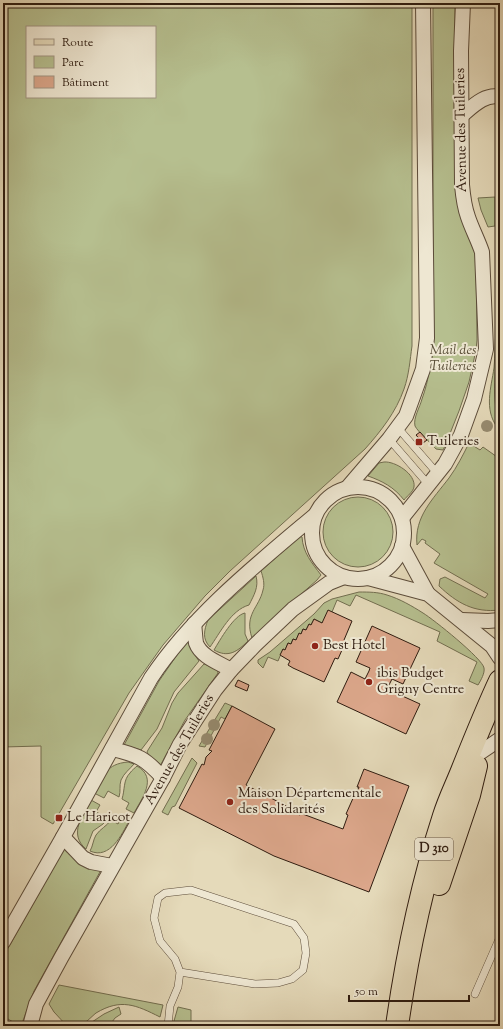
<svg xmlns="http://www.w3.org/2000/svg" width="503" height="1029" font-family="'Sorts Mill Goudy',serif">
<style>
.green{fill:#b6bf8f;stroke:#726e50;fill-rule:evenodd}
.building{fill:#dba68a;stroke:#2f1c10}
.lines{fill:none;stroke-linecap:round;stroke-linejoin:round}
.service-casing{stroke:#5c4c3a;stroke-width:8}
.minor-casing{stroke:#5c4c3a;stroke-width:16}
.primary-casing{stroke:#2f1c10;stroke-width:24}
.service{stroke:#eee7d2;stroke-width:7}
.minor{stroke:#eee7d2;stroke-width:14}
.primary{stroke:#e5daba;stroke-width:22}
.tree{fill:#978c71}
.poi-dot{fill:#8f2418;stroke:#eee7d2;stroke-width:1.5}
.labels{text-anchor:middle;dominant-baseline:central;stroke-width:4;stroke-linejoin:round;paint-order:stroke}
.shield{fill:#eee7d2;stroke:#68594a;stroke-width:1}
.shield-label{font-size:13px;font-weight:bold;fill:#2f1c10}
.street-label{font-size:14px;fill:#2f1c10;stroke:#eee7d2}
.park-label{font-size:14px;font-style:italic;fill:#584d36;stroke:#eee7d2}
.poi-label{font-size:14px;fill:#2f1c10;stroke:#eee7d2;text-anchor:start}
</style>
<rect width="100%" height="100%" fill="#e5daba"/>
<filter id="stains"><feTurbulence type="fractalNoise" baseFrequency=".005" numOctaves="4"/><feColorMatrix values="0 0 0 0 .2 0 0 0 0 .09 0 0 0 0 .02 0 0 0 .5 -.17"/></filter>
<radialGradient id="worn" r=".72"><stop offset=".6" stop-color="#630" stop-opacity="0"/><stop offset="1" stop-color="#630" stop-opacity=".3"/></radialGradient>
<g class="green">
<path d="M 3,3 L 412,3 L 412,346 C 410,360 409,375 404,389 C 396,412 381,431 365,449 L 230,571 L 205,596 L 163,645 L 129,693 L 53,824 L 41,817 L 41,746 L 3,747 ZM 27,27 L 155,27 L 155,97 L 27,97 Z"/>
<path d="M 433,3 L 455,3 L 455,187 L 457,200 L 476,254 L 477,340 L 476,350 L 469,382 L 459,411 L 445,446 L 443,450 L 436,449 C 431,443 418,432 415,426 C 413,418 420,407 422,399 C 429,380 431,361 433,341 Z"/>
<polygon points="495,197 495,226 488,227 481,210 478,198"/>
<path d="M 498,328 C 498,360 490,393 499,423 L 497,427 C 484,409 491,388 494,368 C 495,356 495,343 496,330 Z"/>
<path d="M 469,443 L 480,450 L 483,447 L 500,459 L 500,610 C 474,613 457,603 439,586 L 440,579 L 445,577 L 485,598 L 488,594 L 434,563 L 440,554 L 425,543 L 426,541 L 422,539 L 417,545 C 414,517 433,499 449,478 C 457,467 463,455 469,443 Z"/>
<path d="M 384,462 C 395,461 416,474 414,487 C 413,492 407,496 404,500 C 394,487 382,481 368,476 L 379,463 Z"/>
<circle cx="358" cy="532" r="35"/>
<path d="M 300,536 L 302,537 C 303,553 312,563 321,575 L 317,580 L 252,638 C 244,614 259,608 263,590 C 265,584 263,577 261,571 Z"/>
<path d="M 256,576 C 259,587 254,595 249,605 C 231,610 220,633 210,647 C 202,639 204,630 208,620 Z"/>
<path d="M 359,592 C 369,592 378,592 387,595 C 400,599 412,606 423,613 C 433,619 483,659 484,668 C 485,673 481,680 478,685 L 469,681 L 477,662 L 437,641 L 440,632 L 356,595 L 350,606 L 337,600 L 332,612 L 322,623 L 314,619 L 311,625 L 309,624 L 306,630 L 303,629 L 301,634 L 299,634 L 296,640 L 293,639 L 291,644 L 288,643 L 285,650 L 283,649 L 278,661 L 268,657 L 263,668 L 258,663 L 258,660 L 270,652 L 314,614 L 324,603 L 332,599 Z"/>
<path d="M 245,613 L 245,634 L 248,641 C 237,652 228,658 214,650 C 220,640 234,615 245,613 Z"/>
<polygon points="186,642 189,643 195,655 199,661 174,692 157,729 141,750 124,745 159,681"/>
<polygon points="204,664 217,669 218,673 185,720 160,766 148,754 147,752 148,750 162,728 172,703 178,693"/>
<polygon points="225,703 232,706 225,719 221,717 205,747 199,746"/>
<polygon points="192,758 197,763 175,806 172,807 168,815 162,812"/>
<path d="M 128,762 L 134,764 C 130,769 124,773 121,780 C 119,786 121,791 119,797 L 108,791 L 104,798 L 94,793 C 104,775 106,764 128,762 Z"/>
<path d="M 137,766 C 158,778 142,798 134,813 L 126,809 L 129,803 L 122,799 C 125,790 123,780 130,773 C 132,770 135,768 137,766 Z"/>
<path d="M 91,800 L 100,805 L 96,812 L 108,818 L 103,824 L 93,831 L 86,849 C 68,834 83,815 91,800 Z"/>
<path d="M 122,817 L 129,821 C 122,834 110,860 90,851 C 93,846 93,840 96,835 C 100,829 107,826 111,820 L 118,824 Z"/>
<path d="M 64,849 C 75,862 85,864 101,870 L 34,991 L 21,1026 L 20,1026 L 8,1019 L 3,1018 L 3,957 Z"/>
<path d="M 59,985 L 163,1005 L 160,1017 C 136,1005 121,998 96,1013 C 91,1017 85,1024 79,1026 C 75,1027 70,1026 67,1026 L 54,1012 L 49,1004 Z"/>
<polygon points="119,1007 121,1014 115,1018 109,1026 86,1026 104,1014"/>
<polygon points="178,1007 191,1010 191,1026 174,1026 174,1021"/>
</g>
<g class="building">
<polygon points="420,432 427,440 423,443 416,435"/>
<polygon points="328,610 352,621 344,640 346,641 338,659 335,658 324,682 293,668 288,665 290,661 280,655 283,649 285,650 288,643 291,644 293,639 296,640 299,633 301,634 303,629 306,630 309,624 311,625 314,619 322,623"/>
<polygon points="372,626 420,648 403,684 392,679 387,689 420,704 406,734 337,702 351,672 365,679 369,671 370,668 356,662"/>
<polygon points="238,680 249,685 247,691 235,686"/>
<polygon points="232,706 275,729 246,785 290,808 289,810 300,815 300,813 343,829 348,815 346,814 354,796 355,796 359,787 357,787 364,769 409,786 369,892 274,856 179,808 202,764 204,765 206,757 212,751 209,750"/>
</g>
<g class="lines">
<g class="service-casing">
<g id="service">
<polyline points="398,428 437,473"/>
<polyline points="389,439 428,484"/>
<polyline points="475,994 500,937"/>
<polyline points="168,1026 170,1006 178,987 180,972 175,959 160,941 154,918 158,898 165,893 191,890 294,924 304,938 306,953 303,970 292,979 278,983 255,984 180,972"/>
</g>
</g>
<g class="minor-casing">
<g id="minor">
<path d="M 461,116 C 472,107 485,93 500,97"/>
<circle cx="358" cy="533" r="46"/>
<polyline points="347,488 389,439 406,416 423,369 427,338 423,3"/>
<path d="M 402,518 L 445,464 L 461,435 L 474,399 L 486,349 L 482,252 C 478,240 472,229 468,217 C 464,206 463,196 462,185 L 461,51 L 463,3"/>
<polyline points="402,546 428,594"/>
<polyline points="368,578 428,594 492,646 500,658"/>
<polyline points="462,620 488,621 500,620"/>
<path d="M 194,624 C 195,630 195,637 196,643 C 201,657 220,663 231,670"/>
<path d="M 112,749 C 138,755 145,758 163,778"/>
<polyline points="481,752 500,739"/>
<polyline points="63,837 83,858 91,862 112,866"/>
<path d="M 3,942 L 63,837 L 151,678 C 193,615 258,563 315,515"/>
<polyline points="30,1026 36,1004 61,958 163,778 180,744 215,690 231,670 255,645 293,609 329,583 344,577"/>
</g>
</g>
<g class="primary-casing">
<g id="primary">
<polyline points="439,884 469,795 476,766"/>
<path d="M 397,1026 C 407,955 422,884 444,816 C 449,800 456,786 462,771 C 474,741 486,711 500,681"/>
</g>
</g>
<use href="#service" class="service"/>
<use href="#minor" class="minor"/>
<use href="#primary" class="primary"/>
</g>
<g class="tree">
<circle cx="487" cy="426" r="6"/>
<circle cx="214" cy="725" r="6"/>
<circle cx="207" cy="739" r="6"/>
</g>
<g class="poi-dot">
<rect x="415" y="438" width="8" height="8" rx="2"/>
<circle cx="315" cy="646" r="4"/>
<circle cx="369" cy="682" r="4"/>
<circle cx="230" cy="802" r="4"/>
<rect x="55" y="814" width="8" height="8" rx="2"/>
</g>
<g class="labels">
<rect class="shield" x="415" y="838" width="38" height="22" rx="3"/>
<g class="shield-label">
<text x="434" y="849">D 310</text>
</g>
<g class="street-label">
<text transform="translate(462 130) rotate(-91)">Avenue des Tuileries</text>
<text transform="translate(180 750) rotate(-60)">Avenue des Tuileries</text>
</g>
<g class="park-label">
<text x="453" y="351">Mail des<tspan x="453" dy="16">Tuileries</tspan></text>
</g>
<g class="poi-label">
<text x="427" y="442">Tuileries</text>
<text x="323" y="646">Best Hotel</text>
<text x="377" y="674">ibis Budget<tspan x="377" dy="16">Grigny Centre</tspan></text>
<text x="238" y="794">Maison Départementale<tspan x="238" dy="16">des Solidarités</tspan></text>
<text x="67" y="818">Le Haricot</text>
</g>
</g>
<rect width="503" height="1029" fill="none" stroke="#e5daba" stroke-width="16"/>
<rect x="4" y="4" width="495" height="1021" fill="none" stroke="#2f1c10" stroke-width="2"/>
<rect x="8" y="8" width="487" height="1013" fill="none" stroke="#2f1c10"/>
<rect x="26" y="26" width="130" height="72" fill="#eee7d2" stroke="#a29684"/>
<rect x="34" y="39" width="20" height="6" fill="#e5daba" stroke="#a29684"/>
<text x="62" y="46" font-size="12" fill="#2f1c10">Route</text>
<rect x="34" y="56" width="20" height="12" fill="#b6bf8f" stroke="#a29684"/>
<text x="62" y="66" font-size="12" fill="#2f1c10">Parc</text>
<rect x="34" y="76" width="20" height="12" fill="#dba68a" stroke="#a29684"/>
<text x="62" y="86" font-size="12" fill="#2f1c10">Bâtiment</text>
<path d="M349 995v6h120v-6" fill="none" stroke="#2f1c10" stroke-width="2"/>
<text x="355" y="995" font-size="12" fill="#2f1c10" stroke="#eee7d2" stroke-width="3" paint-order="stroke">50 m</text>
<rect width="100%" height="100%" filter="url(#stains)"/>
<rect width="100%" height="100%" fill="url(#worn)"/>
</svg>
